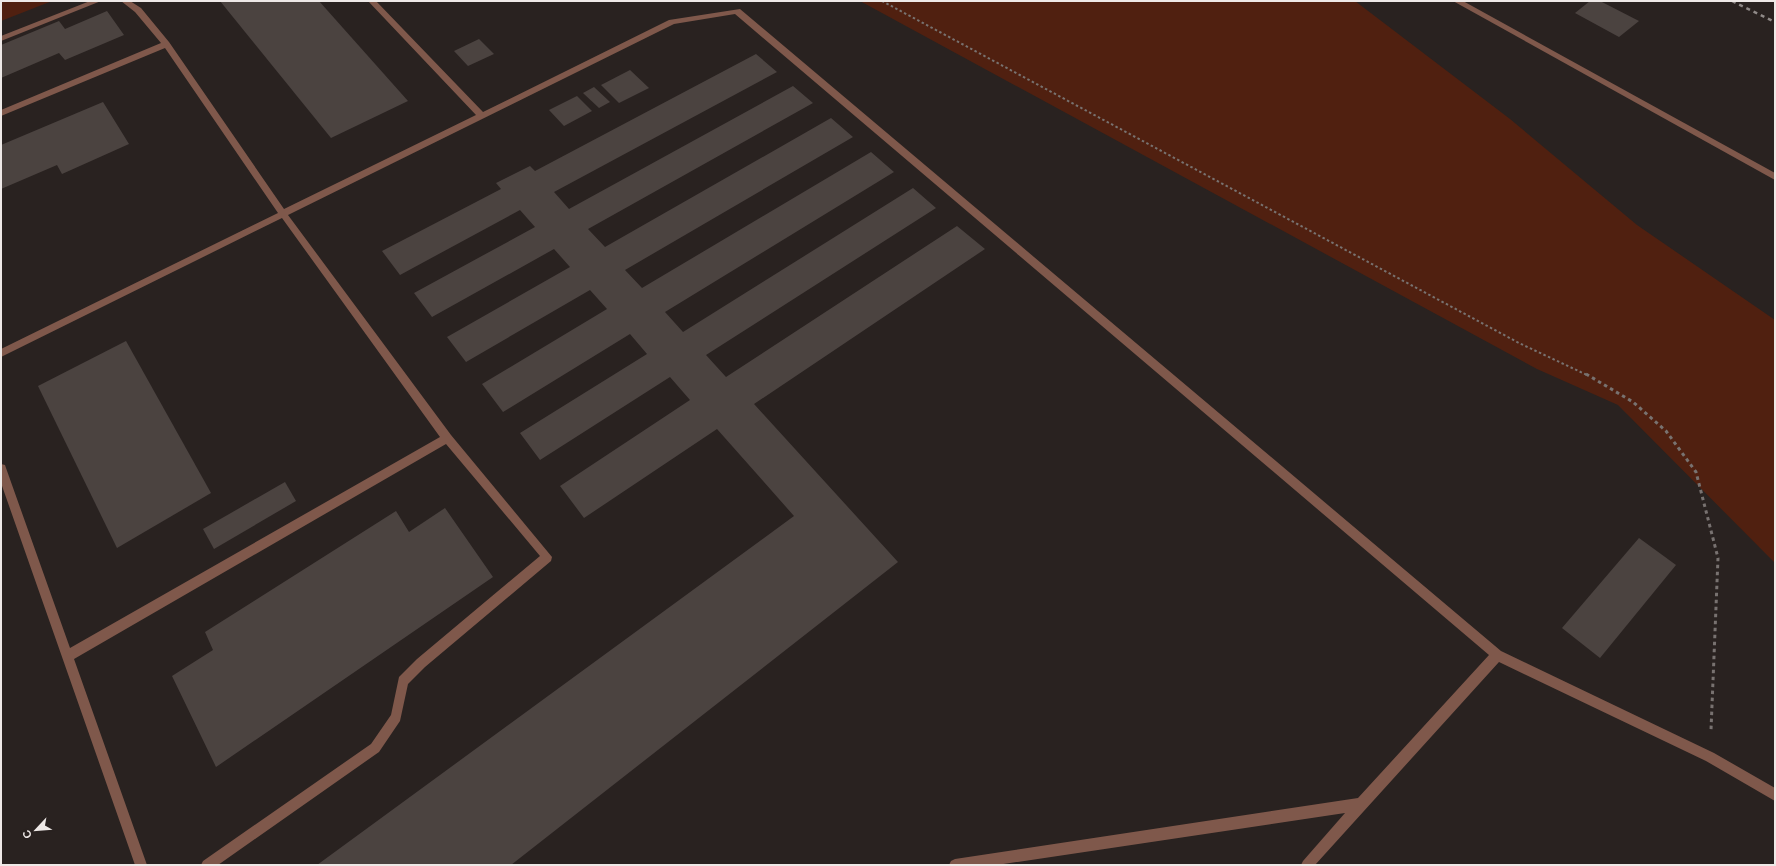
<svg xmlns="http://www.w3.org/2000/svg" width="1776" height="866" font-family="'Work Sans',sans-serif">
<style>
.green{fill:#502010}
.building{fill:#4b4340}
.lines{fill:none;stroke-linecap:round;stroke-linejoin:round}
.path-far1{stroke:#787270;stroke-width:2;stroke-dasharray:2.5 2.5;stroke-linecap:butt}
.path{stroke:#787270;stroke-width:3;stroke-dasharray:3.5 3.5;stroke-linecap:butt}
.service{fill:#7f584b;fill-rule:evenodd}
.rail{stroke:#908a88;stroke-width:2.5;stroke-dasharray:4 4;stroke-linecap:butt}
</style>
<rect width="100%" height="100%" fill="#292220"/>
<g class="green">
<polygon points="1,1 52,1 1,21"/>
<polygon points="860,1 1355,1 1510,119 1637,225 1775,320 1775,563 1618,405 1537,369"/>
</g>
<g class="building">
<polygon points="220,1 319,1 408,101 331,138"/>
<polygon points="1590,1 1600,1 1639,21 1619,37 1575,13"/>
<polygon points="107,11 124,35 65,60 59,53 1,78 1,45 59,21 65,29"/>
<polygon points="479,39 494,54 468,66 454,51"/>
<polygon points="756,54 777,72 554,192 569,209 793,86 813,103 588,229 605,247 831,118 853,137 625,270 642,288 871,152 894,172 665,312 683,332 913,188 936,208 706,355 726,377 957,226 985,249 754,404 898,562 511,865 317,865 794,516 717,429 584,518 560,486 690,400 670,377 540,460 520,433 647,354 630,334 503,412 482,384 607,309 590,290 466,362 447,337 570,267 554,249 432,317 414,293 535,227 520,210 400,275 382,251 501,189 496,183 530,166 535,171"/>
<polygon points="630,70 649,88 619,103 601,85"/>
<polygon points="594,87 610,102 599,108 583,93"/>
<polygon points="577,96 592,111 564,126 549,110"/>
<polygon points="103,102 129,144 62,174 57,165 1,189 1,145"/>
<polygon points="126,341 211,493 117,548 38,386"/>
<polygon points="285,482 296,501 214,549 203,529"/>
<polygon points="445,508 493,577 216,767 172,676 213,650 205,632 396,511 409,532"/>
<polygon points="1639,538 1676,565 1600,658 1562,628"/>
</g>
<g class="lines">
<polyline class="path-far1" points="882,1 1519,343 1587,375"/>
<polyline class="path" points="1586,374 1633,402 1666,431 1696,472 1718,558 1711,730"/>
<g class="service">
<polygon points="90,1 101,1 1,41 1,36"/>
<polygon points="121,1 130,1 141,8 169,42 284,209 476,115 368,1 376,1 483,112 669,20 740,9 1501,651 1714,753 1775,788 1775,801 1706,761 1499,662 1315,865 1301,865 1303,861 1345,813 997,865 949,865 951,861 955,859 1358,798 1489,655 735,14 674,24 288,215 451,435 552,557 551,561 425,667 408,684 400,721 379,752 218,865 201,865 203,861 371,744 391,715 399,677 417,659 540,556 446,444 74,659 147,865 135,865 1,483 1,464 5,465 6,468 70,648 440,437 282,218 1,357 1,349 278,213 165,48 1,116 1,110 161,43 135,12"/>
<polygon points="1453,1 1463,1 1775,173 1775,180"/>
</g>
<polyline class="rail" points="1732,1 1775,22"/>
</g>
<rect width="1776" height="866" fill="none" stroke="#eee9e7" stroke-width="4"/>
<g transform="translate(36 830) rotate(244)" stroke="#292220" stroke-width="3" paint-order="stroke">
<path d="M0-3L7 15L0 10L-7 15Z" fill="#eee9e7"/>
<text y="-6" font-size="11" font-weight="bold" text-anchor="middle" fill="#eee9e7">С</text>
</g>
</svg>
